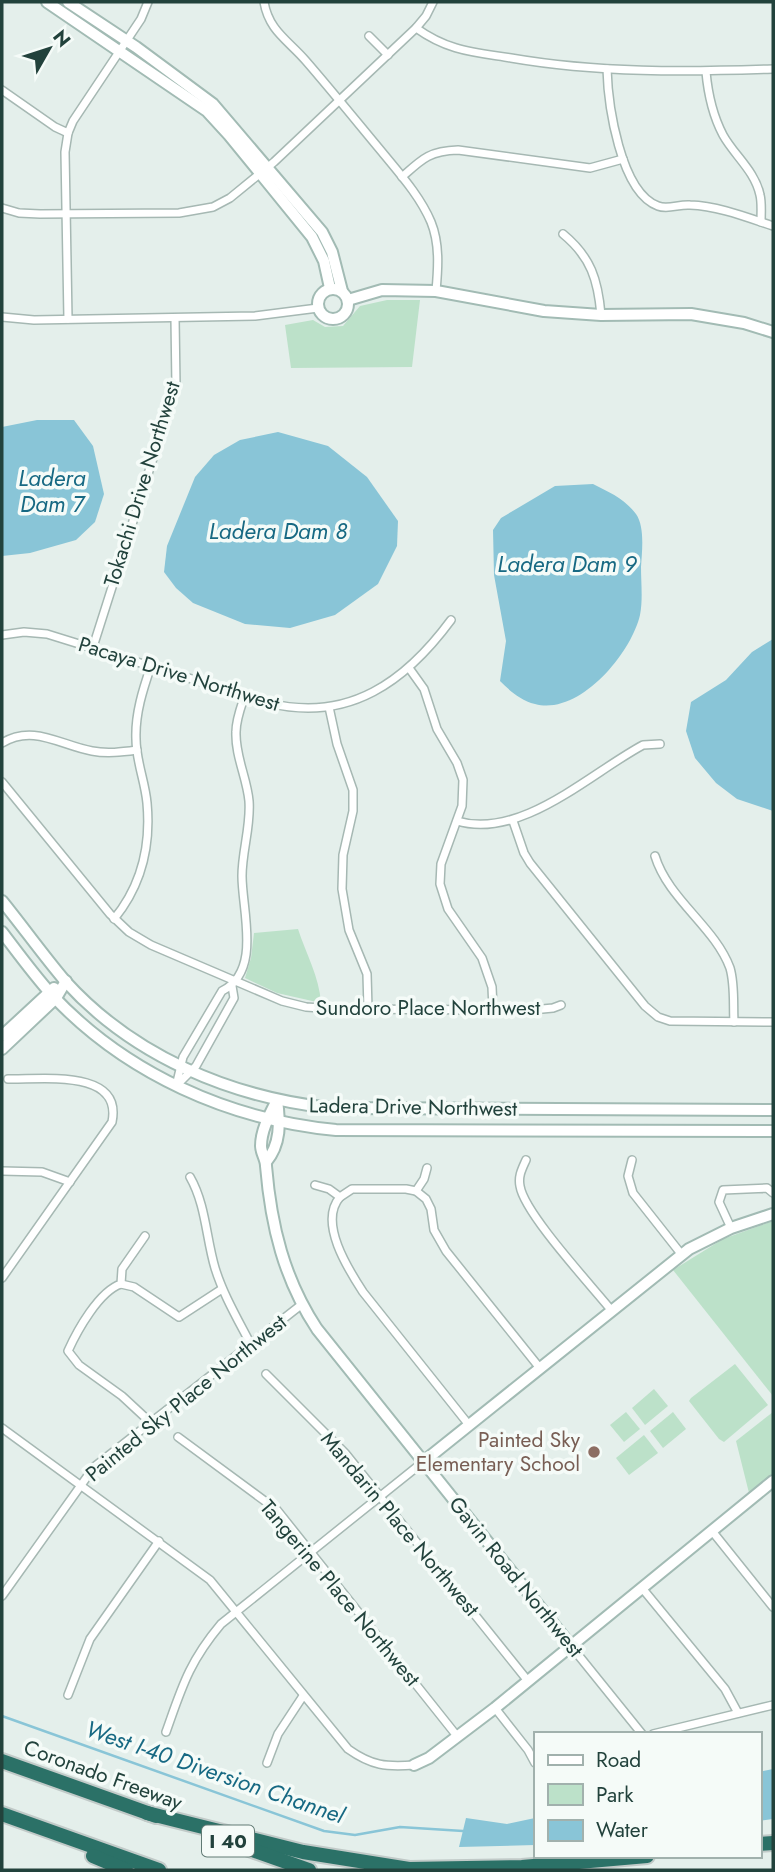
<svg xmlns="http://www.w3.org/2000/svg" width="775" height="1872" font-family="Jost,sans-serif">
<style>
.green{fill:#bce1c9}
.water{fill:#89c5d7}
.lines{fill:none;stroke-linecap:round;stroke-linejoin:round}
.stream{stroke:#89c5d7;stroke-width:2.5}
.street-casing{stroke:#a6b8b3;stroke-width:10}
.secondary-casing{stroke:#a2bbb4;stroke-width:14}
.highway-casing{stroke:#c1cac8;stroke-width:18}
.street{stroke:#fff;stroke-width:7}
.secondary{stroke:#fff;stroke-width:10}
.highway{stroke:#2b7167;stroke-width:14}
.education-dot{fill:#8d6e63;stroke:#f5fbf8;stroke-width:2.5}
.labels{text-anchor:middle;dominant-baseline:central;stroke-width:7;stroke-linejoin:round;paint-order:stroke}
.shield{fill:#f5fbf8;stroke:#617a74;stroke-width:2}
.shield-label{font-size:19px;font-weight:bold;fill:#22423c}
.street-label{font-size:21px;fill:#22423c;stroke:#f5fbf8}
.education-label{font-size:21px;fill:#785e54;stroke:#f5fbf8;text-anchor:end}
.water-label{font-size:23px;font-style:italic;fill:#176983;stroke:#f5fbf8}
</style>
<rect width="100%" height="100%" fill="#e4efeb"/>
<g class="green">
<polygon points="387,300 420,300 412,367 291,368 285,325 313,320 325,327 343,326 360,306"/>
<path d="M 298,929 C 306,954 319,976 321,1003 L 277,993 L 245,978 L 251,958 L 254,933 Z"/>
<polygon points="773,1221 773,1396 673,1270 723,1239"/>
<polygon points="735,1364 768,1405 724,1442 719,1439 689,1401 691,1398"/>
<polygon points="654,1389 668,1406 645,1425 632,1408"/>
<polygon points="626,1412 640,1429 624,1442 610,1425"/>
<polygon points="673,1412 686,1429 663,1448 650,1431"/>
<polygon points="773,1412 773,1473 749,1493 736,1441"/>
<polygon points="644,1435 658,1453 629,1475 616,1458"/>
</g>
<g class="water">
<polygon points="37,420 74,420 93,446 104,494 95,522 76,540 30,553 2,556 2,427"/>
<polygon points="278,432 328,446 367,477 398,521 397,546 378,584 335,615 290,628 245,624 193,603 176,588 164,572 167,546 195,477 214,455 240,440"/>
<path d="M 593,484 C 609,492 625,499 636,514 C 645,527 642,551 641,567 C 641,582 643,600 640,615 C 631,654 579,716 535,704 C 520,700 510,691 500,681 L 506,641 L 494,575 L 493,530 L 501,518 L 555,486 Z"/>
<polygon points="773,639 773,811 737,799 716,783 695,758 686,731 691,702 726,680 752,652"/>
<polygon points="773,1769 773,1819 759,1821 759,1772"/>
<polygon points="466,1818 507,1824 535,1818 535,1845 459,1847"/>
</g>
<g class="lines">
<polyline class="stream" points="2,1716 324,1831 355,1835 400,1827 463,1831"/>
<g class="street-casing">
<g id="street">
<path d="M 264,2 C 269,31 288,40 306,61 C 332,91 357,122 382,152 C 400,174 420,196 431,222 C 440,244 438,269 436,291"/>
<path d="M 416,28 C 448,51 473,52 511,58 C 598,73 686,72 773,69"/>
<polyline points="369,36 388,55"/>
<path d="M 607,69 C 608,104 620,192 658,206 C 668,210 679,204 690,205 C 718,206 746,217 773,226"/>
<path d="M 706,72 C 708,94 712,114 723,135 C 734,155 755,171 760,195 C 762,203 761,213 761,222"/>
<polyline points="2,90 55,127 68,133"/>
<path d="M 402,177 C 422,159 429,151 458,150 L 590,168 L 623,159"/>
<polyline points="2,208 19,213 40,214 179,213 213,207 230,198 274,162 416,28 426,16 433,2"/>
<path d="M 563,234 C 591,257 598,280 601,315"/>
<polyline points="2,317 34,320 255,316 318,308"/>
<polyline points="68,319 65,152 68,133 73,121 141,19 148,2"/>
<path d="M 2,635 L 24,632 L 47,634 L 269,703 C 349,723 406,681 451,620"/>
<polyline points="93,647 176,386 175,318"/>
<polyline points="409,668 424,689 437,729 457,763 463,780 462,806 441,864 440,884 448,909 482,958 492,987 493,1009"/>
<polyline points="329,707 337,744 353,790 353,811 343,855 342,889 349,930 367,974 368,1009"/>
<path d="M 2,743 C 33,724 60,745 92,751 C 107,754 122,752 137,750"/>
<polyline points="2,782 110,914 129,932 151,945 282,1001 306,1007 335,1009 532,1010 553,1008 561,1005"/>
<path d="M 457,821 C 521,840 589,774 643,745 L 660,744"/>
<polyline points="513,821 524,853 530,863 645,1006 658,1017 670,1021 773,1022"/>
<path d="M 655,856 C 668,899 715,927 730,968 C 735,985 733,1005 734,1022"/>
<path d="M 114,919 C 141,886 151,846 147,803 C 145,781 136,761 136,739 C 135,714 143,689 151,666"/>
<path d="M 176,1086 L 183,1057 L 222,991 C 262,971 242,911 242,876 C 242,851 251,826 249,801 C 247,778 235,756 236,732 C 236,719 241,707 245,695"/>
<polyline points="176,1086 196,1066 234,998 232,986"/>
<path d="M 526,1160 C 522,1169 518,1176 520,1186 C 524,1213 591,1285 612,1311"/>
<polyline points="632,1160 628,1176 633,1193 682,1255"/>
<polyline points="2,1171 42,1172 70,1182"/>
<path d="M 190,1177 C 206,1205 206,1238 215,1268 C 223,1294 237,1318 250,1343"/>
<polyline points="315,1185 329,1189 340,1197 352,1189 406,1189 416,1191 426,1199 431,1209 434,1230 446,1251 539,1367"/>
<polyline points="416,1191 424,1179 427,1168"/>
<path d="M 340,1197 C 318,1222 348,1269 363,1292 L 469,1425"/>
<polyline points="731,1228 719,1202 723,1190 767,1188 773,1193"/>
<path d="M 145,1236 L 122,1269 L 121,1284 C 99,1291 77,1331 68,1351 L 79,1365 L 122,1396 L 150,1422"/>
<path d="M 2,1278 L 112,1122 C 123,1068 40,1080 8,1079"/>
<polyline points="121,1284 134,1287 179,1317 222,1289"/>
<polyline points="266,1374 345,1453 528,1681"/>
<path d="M 2,1428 L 210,1580 L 348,1749 C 372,1766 386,1767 414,1765"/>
<polyline points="178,1437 277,1510 457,1736"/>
<polyline points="712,1531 773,1607"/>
<polyline points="642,1588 725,1689 738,1713"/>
<polyline points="2,1596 94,1467 301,1305"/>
<polyline points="571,1646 642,1734"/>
<polyline points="68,1695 90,1639 159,1541"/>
<polyline points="495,1708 528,1750 535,1763"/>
<path d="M 166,1732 C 182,1687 189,1662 221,1624 L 423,1462"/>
<polyline points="653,1734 773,1705"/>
<polyline points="267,1763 278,1734 303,1696"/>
</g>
</g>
<g class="secondary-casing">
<g id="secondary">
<polyline points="47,2 207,111 229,135 312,237 324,261 330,288"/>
<polyline points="68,2 136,47 213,104 322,232 332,252 342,291"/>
<circle cx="333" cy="304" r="15"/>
<polyline points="348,300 382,290 436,291 544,311 601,315 691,314 744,323 773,332"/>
<path d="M 2,901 C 23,927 43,955 65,981 C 133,1056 230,1097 330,1108 L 773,1110"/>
<path d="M 2,932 C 18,953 34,975 52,995 C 126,1074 230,1120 336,1130 L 773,1131"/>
<polyline points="2,1036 54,988"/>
<polyline points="2,1049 56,998 66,981"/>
<path d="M 277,1100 C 270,1114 261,1130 261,1146 C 261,1153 266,1159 266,1166 C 271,1226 284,1279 317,1329 L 571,1646"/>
<path d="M 266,1162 C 281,1144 280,1123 277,1100"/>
<polyline points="423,1462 689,1249 731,1228 773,1214"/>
<polyline points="414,1765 429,1758 495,1708 773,1481"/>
</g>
</g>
<g class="highway-casing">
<g id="highway">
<polyline points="2,1761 156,1816"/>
<polyline points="147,1813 303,1852 409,1869 522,1867 647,1856"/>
<polyline points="2,1814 159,1870"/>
<polyline points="235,1844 309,1870"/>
<polyline points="759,1844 773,1843"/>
<polyline points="93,1856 126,1870"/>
</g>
</g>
<use href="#street" class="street"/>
<use href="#secondary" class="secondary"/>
<use href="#highway" class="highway"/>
</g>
<circle class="education-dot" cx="594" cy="1452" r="7"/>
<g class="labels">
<rect class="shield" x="202" y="1825.5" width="52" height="31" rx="5"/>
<g class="shield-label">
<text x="228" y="1841">I 40</text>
</g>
<g class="street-label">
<text transform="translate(142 484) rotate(-73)">Tokachi Drive Northwest</text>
<text transform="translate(179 674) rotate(17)">Pacaya Drive Northwest</text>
<text x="428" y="1008">Sundoro Place Northwest</text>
<text transform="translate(413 1107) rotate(1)">Ladera Drive Northwest</text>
<text transform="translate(186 1398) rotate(-39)">Painted Sky Place Northwest</text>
<text transform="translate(400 1524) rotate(50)">Mandarin Place Northwest</text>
<text transform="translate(516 1577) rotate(51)">Gavin Road Northwest</text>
<text transform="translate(340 1593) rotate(50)">Tangerine Place Northwest</text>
<text transform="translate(103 1775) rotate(20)">Coronado Freeway</text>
</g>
<g class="education-label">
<text x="580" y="1440">Painted Sky<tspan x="580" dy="24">Elementary School</tspan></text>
</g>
<g class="water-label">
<text x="52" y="478">Ladera<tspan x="52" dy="26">Dam 7</tspan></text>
<text x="278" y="531">Ladera Dam 8</text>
<text x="567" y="564">Ladera Dam 9</text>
<text transform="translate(215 1772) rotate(19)">West I-40 Diversion Channel</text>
</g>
</g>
<rect width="775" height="1872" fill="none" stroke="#22423c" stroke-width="7"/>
<rect x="534" y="1732" width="228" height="126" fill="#f5fbf8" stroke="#a1b1ad" stroke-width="2"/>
<rect x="548" y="1755" width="35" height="10" fill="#ffffff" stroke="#a1b1ad" stroke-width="2"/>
<text x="596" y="1767" font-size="21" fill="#22423c">Road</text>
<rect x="548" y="1784" width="35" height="21" fill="#bce1c9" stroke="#a1b1ad" stroke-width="2"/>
<text x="596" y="1802" font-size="21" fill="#22423c">Park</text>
<rect x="548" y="1820" width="35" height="21" fill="#89c5d7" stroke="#a1b1ad" stroke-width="2"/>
<text x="596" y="1837" font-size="21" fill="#22423c">Water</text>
<g transform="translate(49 49) rotate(51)" stroke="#f5fbf8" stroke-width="5" paint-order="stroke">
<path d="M0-5L12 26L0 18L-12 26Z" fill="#22423c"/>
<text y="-10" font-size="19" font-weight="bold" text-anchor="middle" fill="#22423c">N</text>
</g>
</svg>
